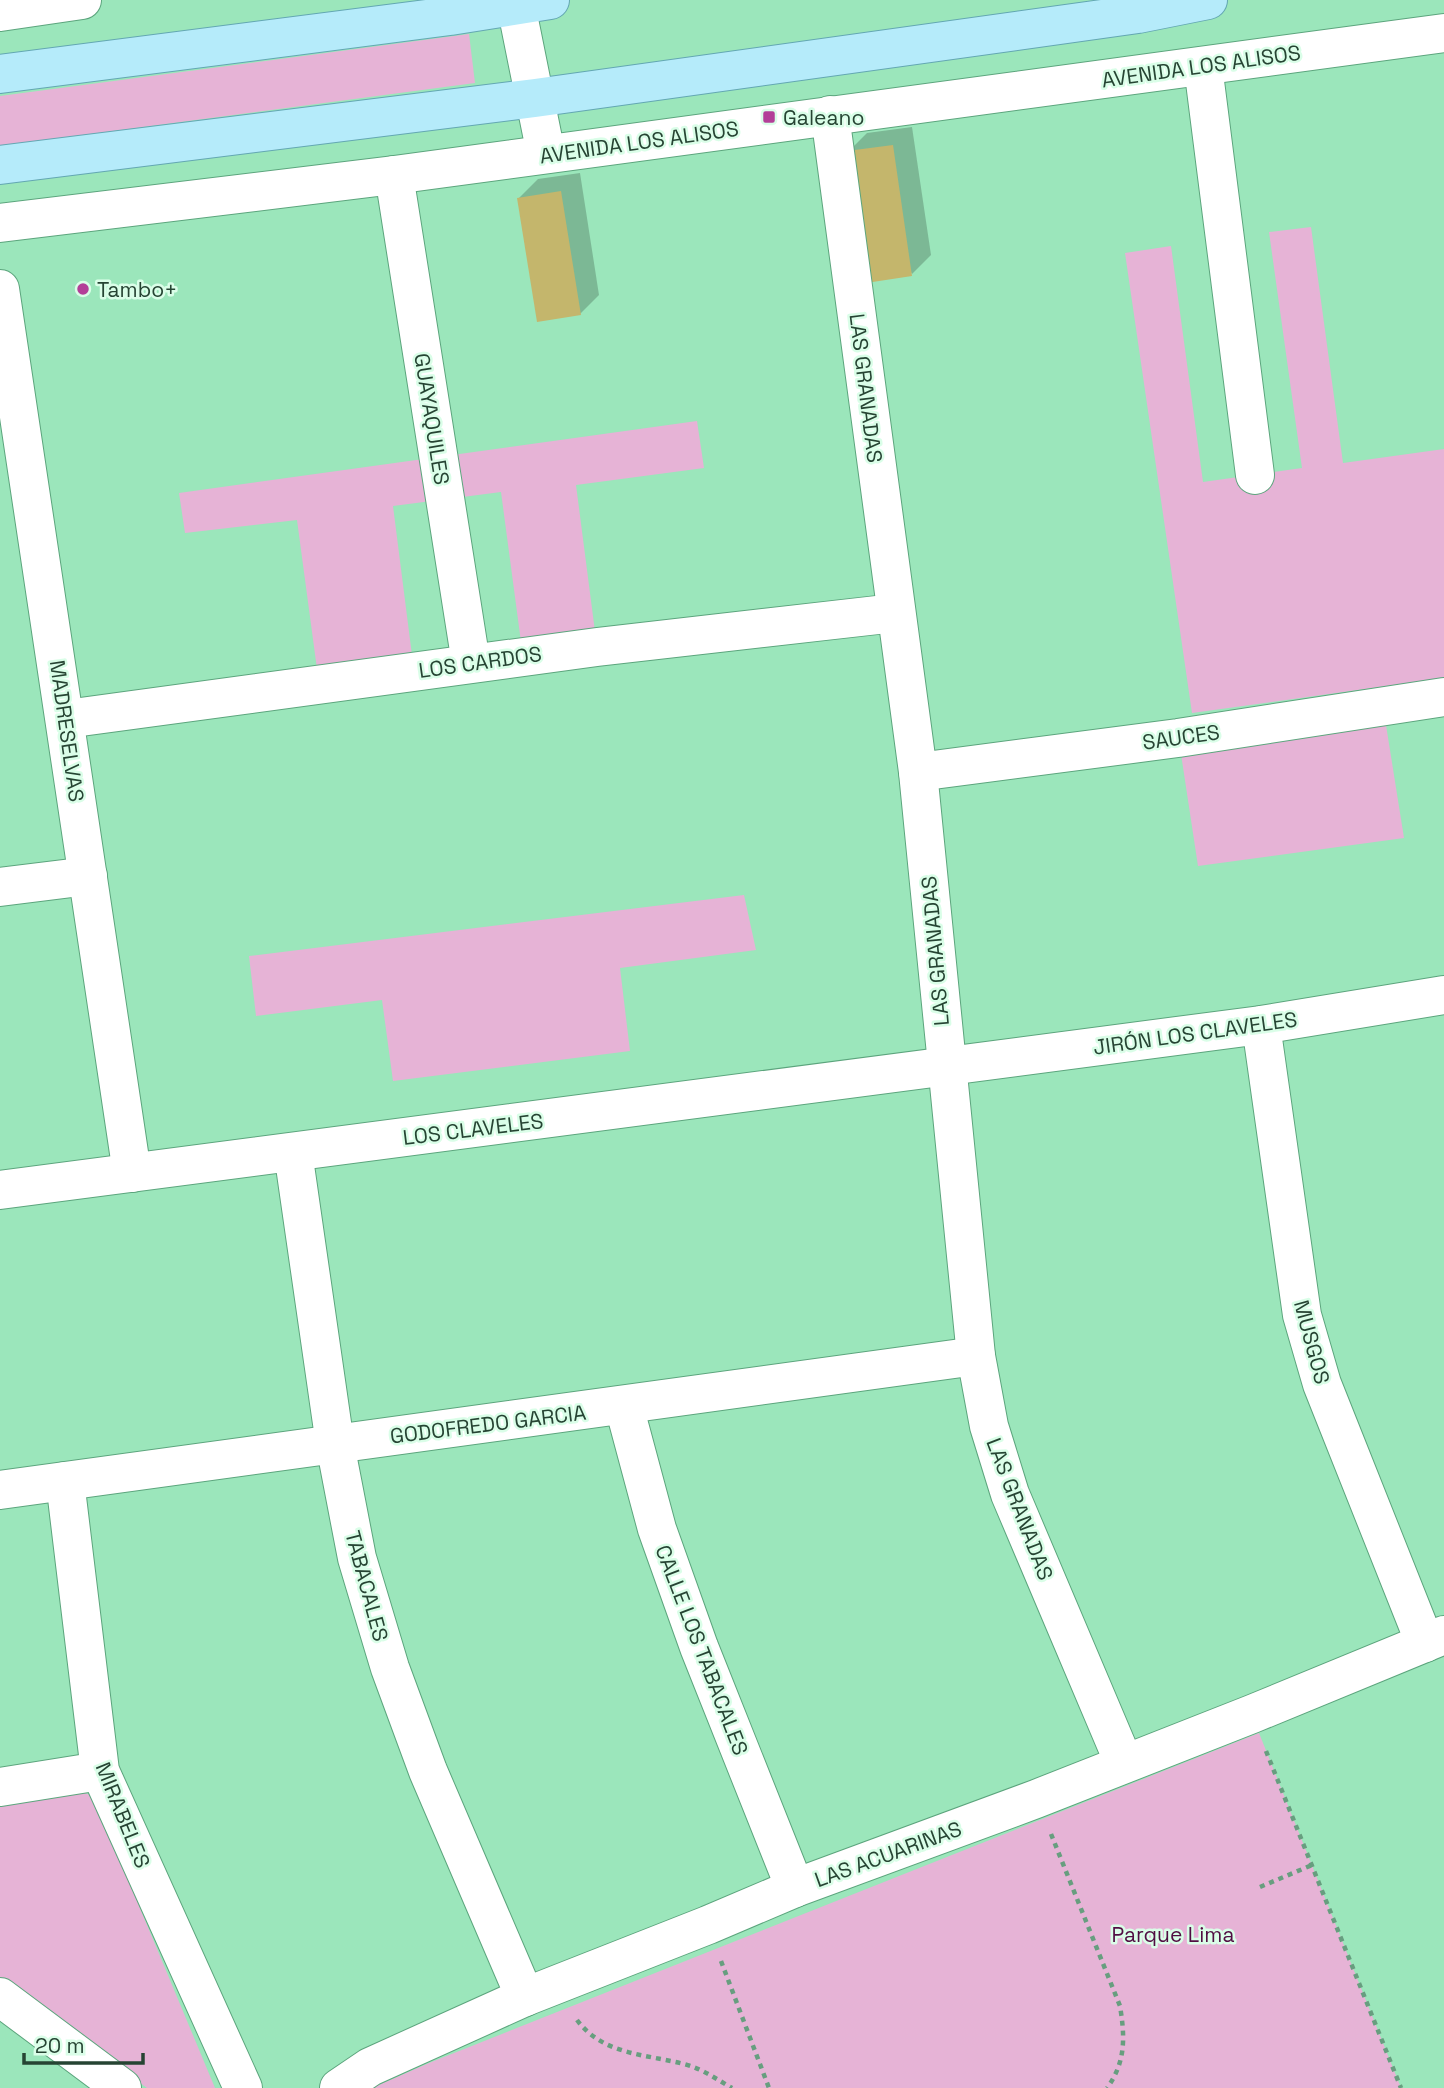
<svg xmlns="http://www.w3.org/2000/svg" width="1444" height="2088" font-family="'Space Grotesk',sans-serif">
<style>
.green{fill:#e6b3d6}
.shadow{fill:#0003}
.building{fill:#c4b66c}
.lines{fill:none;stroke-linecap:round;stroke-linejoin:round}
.minor-casing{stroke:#5ca57d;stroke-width:40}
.major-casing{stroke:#63a7b2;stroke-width:40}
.path{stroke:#679e7f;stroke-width:4.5;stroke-dasharray:5 5;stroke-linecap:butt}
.minor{stroke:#fff;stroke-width:38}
.major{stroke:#b5ebfa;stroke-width:38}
.poi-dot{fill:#b33f98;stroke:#dafee8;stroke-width:2.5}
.labels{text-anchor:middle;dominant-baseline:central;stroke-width:5;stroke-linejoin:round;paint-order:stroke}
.street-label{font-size:21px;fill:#264433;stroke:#dafee8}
.poi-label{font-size:21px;fill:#264433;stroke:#dafee8;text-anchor:start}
.park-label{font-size:21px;fill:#510d43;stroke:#dafee8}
</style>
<rect width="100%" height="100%" fill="#9be6bb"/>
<g class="green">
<polygon points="469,34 475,83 0,146 0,96"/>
<polygon points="1311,227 1343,463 1444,449 1444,678 1192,713 1125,253 1171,246 1203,482 1302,468 1269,232"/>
<polygon points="697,421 704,468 576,485 597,647 523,657 501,492 393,506 414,671 319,684 297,520 185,533 179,493"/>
<polygon points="1386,725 1404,838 1198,866 1181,754"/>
<polygon points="744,895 756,950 620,968 630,1051 393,1081 382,1000 256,1016 249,956"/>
<polygon points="1259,1733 1401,2088 372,2088 429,2063"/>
<polygon points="75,1791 88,1794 97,1805 215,2088 147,2088 0,1981 0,1802"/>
</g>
<g class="shadow">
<polygon points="912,127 931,255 912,274 848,152 867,133"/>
<polygon points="580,173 599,295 580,314 519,198 538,179"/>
</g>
<g class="building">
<polygon points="893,145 912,276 866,283 847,151"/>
<polygon points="561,191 581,315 537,322 517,198"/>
</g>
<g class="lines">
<g class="minor-casing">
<g id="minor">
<polyline points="515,0 546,154"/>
<polyline points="0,12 82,0"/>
<polyline points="1203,66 1255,475"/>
<polyline points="830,115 918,772 976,1356 989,1426 1010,1494 1124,1763"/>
<polyline points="394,175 471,663"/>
<polyline points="0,223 394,175 1444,33"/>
<polyline points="0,289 132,1173"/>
<polyline points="66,719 597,647 895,613"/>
<polyline points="918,772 1178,738 1444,697"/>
<polyline points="0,887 88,876"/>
<polyline points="1261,1025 1302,1315 1322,1384 1425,1643"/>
<polyline points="293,1152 335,1444 357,1558 390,1668 428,1771 525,1997"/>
<polyline points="0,1190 1261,1025 1444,995"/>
<polyline points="624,1406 657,1529 699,1647 795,1888"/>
<polyline points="65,1481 100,1771 243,2088"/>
<polyline points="0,1490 976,1356"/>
<polyline points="0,1787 100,1771"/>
<polyline points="0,1997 122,2088"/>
<polyline points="339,2088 370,2067 525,1997 708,1925 795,1888 1036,1799 1252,1714 1444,1635"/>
</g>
</g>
<g class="major-casing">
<g id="major">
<polyline points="0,74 450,16 550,0"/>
<polyline points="0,165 535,98 1138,14 1208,0"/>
</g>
</g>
<g class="path">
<polyline points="1266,1751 1401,2088"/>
<path d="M 1051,1834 L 1120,2006 C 1125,2037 1126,2062 1107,2088"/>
<polyline points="1260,1887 1312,1865"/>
<polyline points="721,1961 769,2088"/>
<path d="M 577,2020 C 603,2055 645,2054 684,2064 C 703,2069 716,2079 732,2088"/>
</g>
<use href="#minor" class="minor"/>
<use href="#major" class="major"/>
</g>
<g class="poi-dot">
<rect x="762" y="110" width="14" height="14" rx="3.5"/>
<circle cx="83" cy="289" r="7"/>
</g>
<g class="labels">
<g class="street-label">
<text transform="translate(1201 66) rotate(-8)">AVENIDA LOS ALISOS</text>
<text transform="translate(639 142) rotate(-8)">AVENIDA LOS ALISOS</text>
<text transform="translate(866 388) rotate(83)">LAS GRANADAS</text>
<text transform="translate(432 419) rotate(81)">GUAYAQUILES</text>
<text transform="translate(480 662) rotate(-8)">LOS CARDOS</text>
<text transform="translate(67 731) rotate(82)">MADRESELVAS</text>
<text transform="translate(1181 737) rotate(-8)">SAUCES</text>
<text transform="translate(935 951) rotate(-95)">LAS GRANADAS</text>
<text transform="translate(1195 1033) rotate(-8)">JIRÓN LOS CLAVELES</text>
<text transform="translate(473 1129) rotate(-7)">LOS CLAVELES</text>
<text transform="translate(1312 1342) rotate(75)">MUSGOS</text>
<text transform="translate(488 1424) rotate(-7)">GODOFREDO GARCIA</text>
<text transform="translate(1020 1509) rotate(69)">LAS GRANADAS</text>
<text transform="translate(367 1586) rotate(75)">TABACALES</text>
<text transform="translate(702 1650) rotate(69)">CALLE LOS TABACALES</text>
<text transform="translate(123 1815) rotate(68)">MIRABELES</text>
<text transform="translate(888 1854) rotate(-20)">LAS ACUARINAS</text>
</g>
<g class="poi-label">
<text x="783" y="117">Galeano</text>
<text x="97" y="289">Tambo+</text>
</g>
<g class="park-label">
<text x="1173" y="1934">Parque Lima</text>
</g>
</g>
<path d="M24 2053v10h119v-10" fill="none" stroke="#264433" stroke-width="3.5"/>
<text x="35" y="2053" font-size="21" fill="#264433" stroke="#dafee8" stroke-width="5" paint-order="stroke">20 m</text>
</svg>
